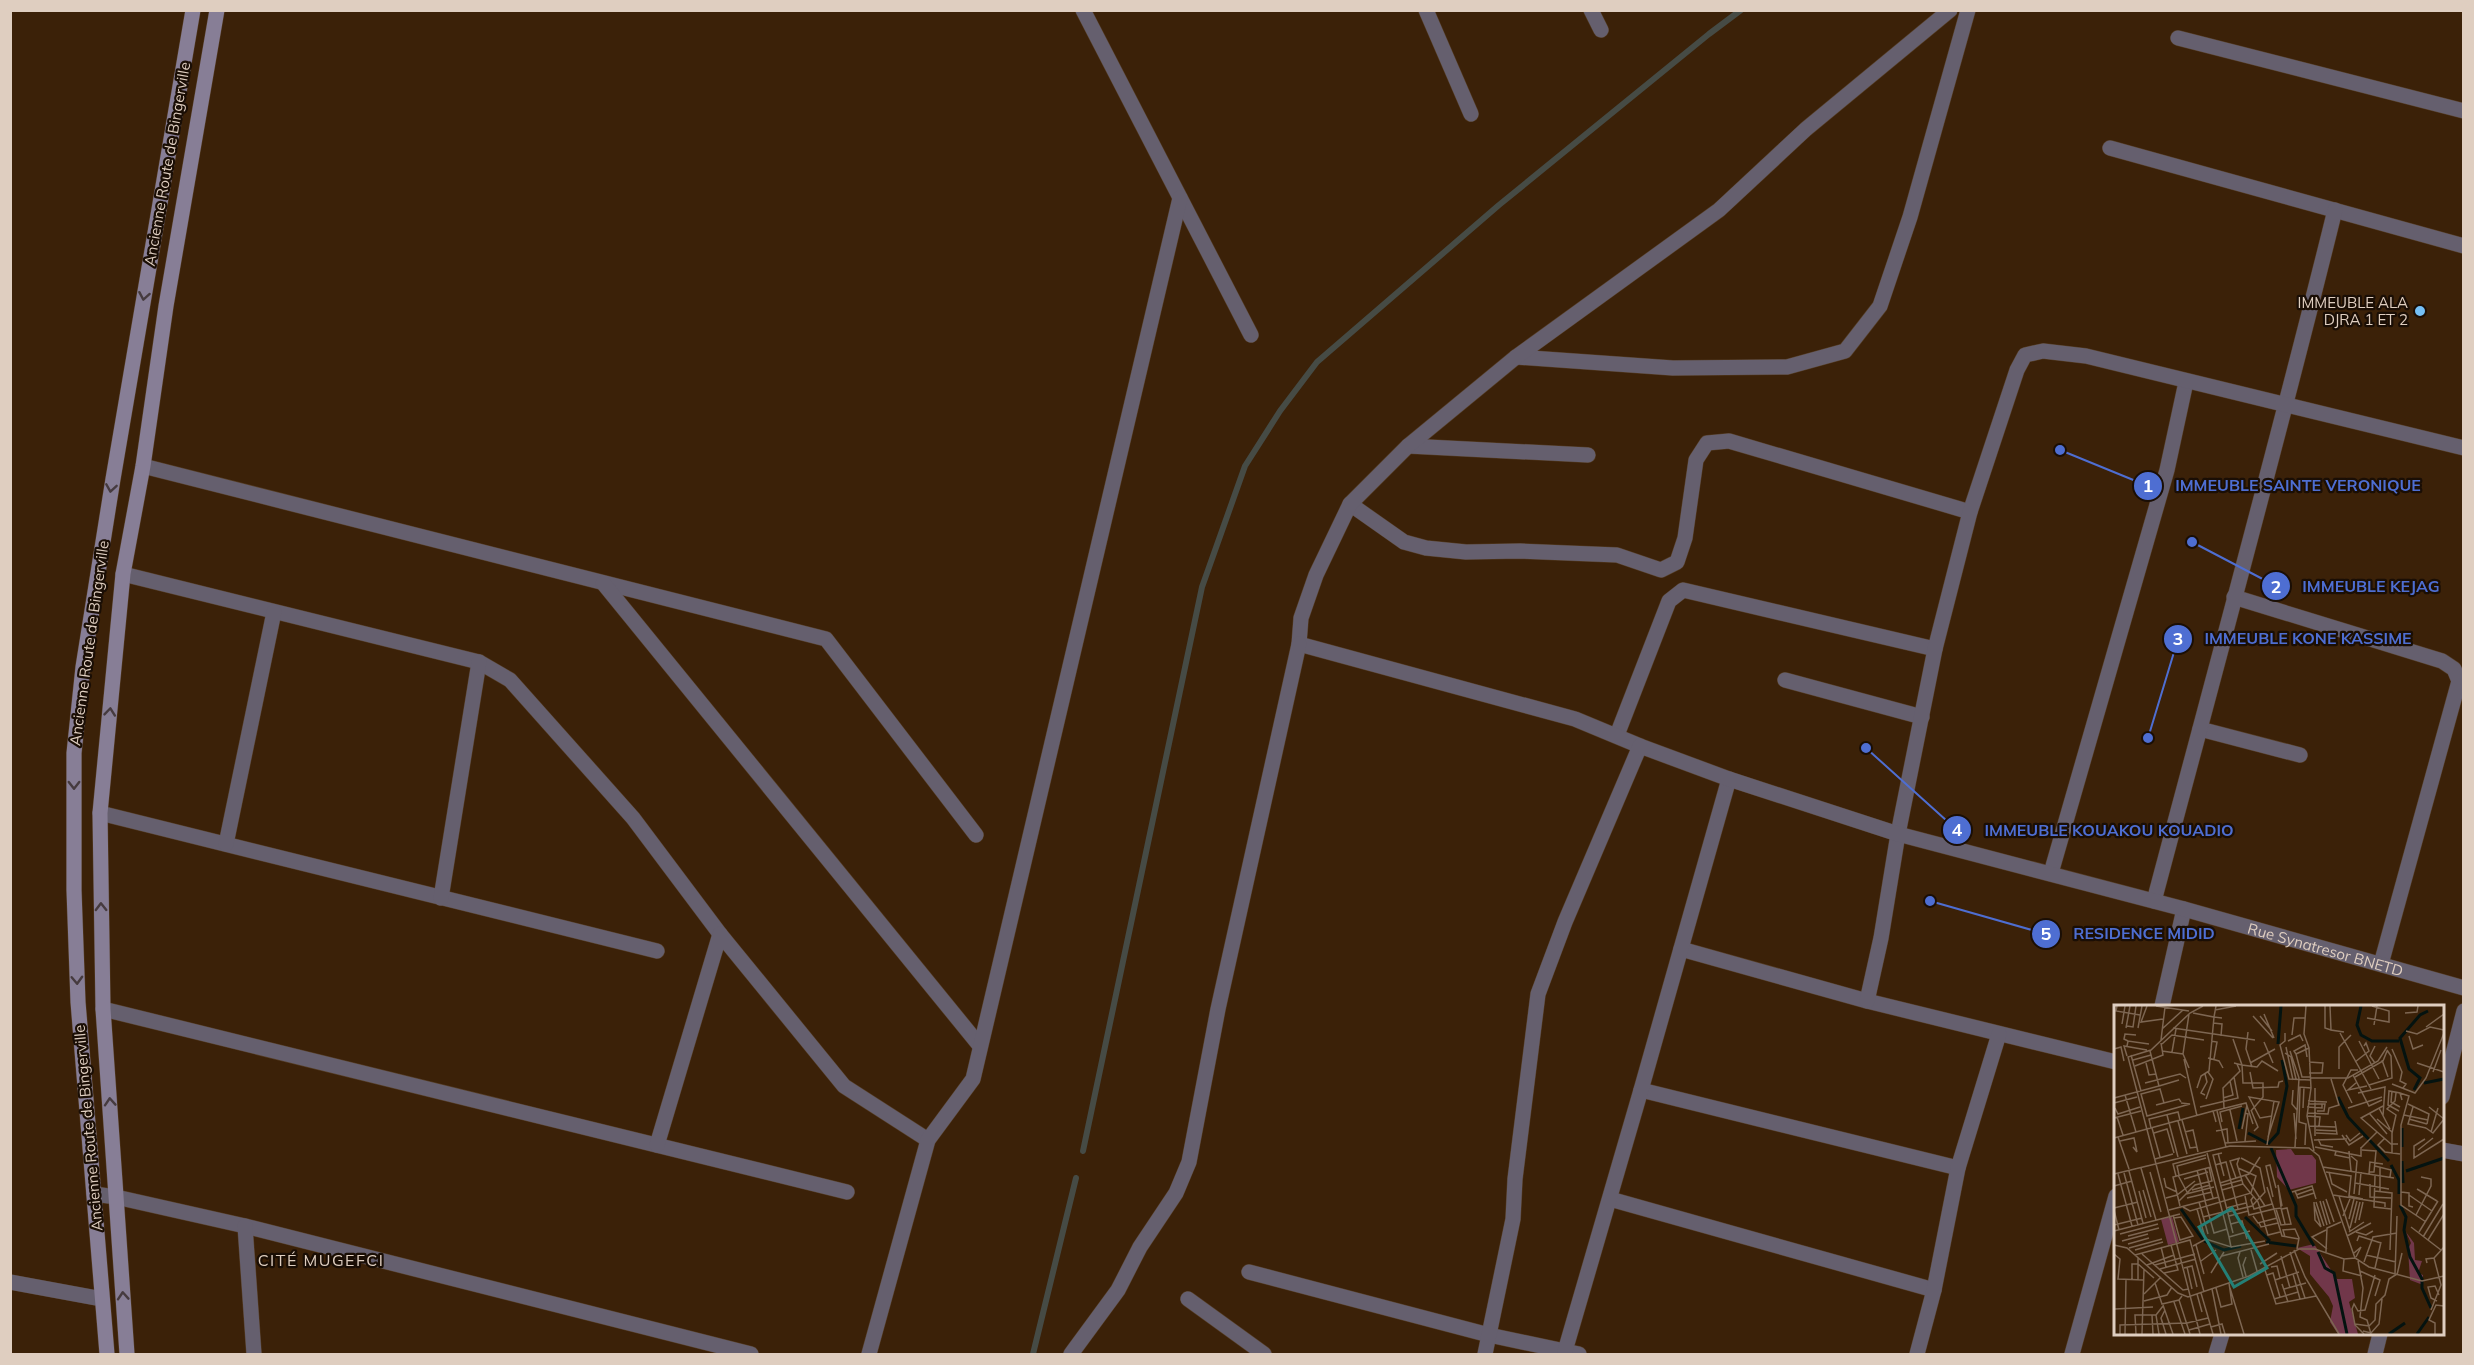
<svg xmlns="http://www.w3.org/2000/svg" width="2474" height="1365" font-family="Mulish,sans-serif">
<style>
.lines{fill:none;stroke-linecap:round;stroke-linejoin:round}
.stream{stroke:#464b45;stroke-width:6}
.street-casing{stroke:#553d25;stroke-width:16}
.secondary-casing{stroke:#553d25;stroke-width:16}
.street{stroke:#655f6e;stroke-width:15}
.secondary{stroke:#877e96;stroke-width:15}
.oneway{stroke:#463b3f}
.poi-dot{fill:#75c0f6;stroke:#1a0e05;stroke-width:2}
.labels{text-anchor:middle;dominant-baseline:central;stroke-width:4.5;stroke-linejoin:round;paint-order:stroke}
.street-label{font-size:15px;fill:#dfcec0;stroke:#1a0e05}
.poi-label{font-size:15px;fill:#dfcec0;stroke:#1a0e05;text-anchor:end}
.neighbourhood-label{font-size:16px;letter-spacing:1.5px;fill:#dfcec0;stroke:#1a0e05}
.inset-river{fill:none;stroke:#041310;stroke-width:3}
.inset-road{fill:none;stroke:#7d6652;stroke-width:1.5}
.view{fill:#247f76;fill-opacity:0.15;stroke:#247f76;stroke-width:3}
.inset-edge{fill:none;stroke:#dfcec0;stroke-width:3}
.leader{fill:none;stroke:#4e6ed2;stroke-width:2}
.callout-dot{fill:#4e6ed2;stroke:#1a0e05;stroke-width:2}
.mark-label{font-size:18px;text-anchor:middle;font-weight:bold;fill:#fff}
.callout-label{font-size:16px;text-anchor:middle;font-weight:bold;fill:#4e6ed2;stroke:#1a0e05;stroke-width:4.5;stroke-linejoin:round;paint-order:stroke}
</style>
<rect width="100%" height="100%" fill="#3b2108"/>
<g class="lines">
<g class="stream">
<polyline points="1083,1151 1202,587 1245,466 1280,411 1317,362 1499,205 1709,34 1741,10"/>
<polyline points="1033,1354 1076,1178"/>
</g>
<g class="street-casing">
<g id="street">
<polyline points="1083,10 1251,335"/>
<polyline points="1426,10 1471,114"/>
<polyline points="1591,10 1601,30"/>
<polyline points="2178,38 2464,111"/>
<polyline points="2110,148 2464,246"/>
<polyline points="1516,357 1673,368 1787,367 1845,351 1880,306 1910,217 1968,10"/>
<polyline points="1408,446 1588,455"/>
<polyline points="143,466 826,639 976,835"/>
<polyline points="1350,504 1404,542 1426,548 1466,552 1520,551 1617,555 1661,570 1677,562 1685,538 1696,460 1707,443 1729,441 1970,512"/>
<polyline points="123,574 479,662 510,680 633,818 720,934"/>
<polyline points="603,583 980,1046"/>
<polyline points="2234,597 2442,661 2454,669 2459,681 2381,964"/>
<polyline points="1785,680 1922,717"/>
<polyline points="2200,729 2300,755"/>
<polyline points="1617,735 1669,601 1683,590 1935,649"/>
<polyline points="1640,746 1575,719 1299,644 1301,618 1316,575 1350,504 1408,446 1516,357 1719,210 1806,129 1950,10"/>
<polyline points="100,813 657,951"/>
<polyline points="226,844 274,612"/>
<polyline points="2051,873 2167,470 2186,382"/>
<polyline points="441,898 479,662"/>
<path d="M 2154,901 C 2215,671 2278,441 2335,210"/>
<polyline points="1681,949 1867,1001 2116,1062"/>
<polyline points="1867,1001 1881,938 1898,834 1935,649 1970,512 2017,370 2025,355 2043,351 2086,356 2464,448"/>
<polyline points="2162,1006 2184,909"/>
<polyline points="103,1009 847,1192"/>
<polyline points="1641,1090 1958,1168"/>
<polyline points="2442,1097 2464,1011"/>
<polyline points="657,1145 720,934 844,1086 928,1140"/>
<polyline points="2442,1150 2464,1154"/>
<polyline points="94,1194 116,1197 245,1226 751,1354"/>
<polyline points="1610,1199 1934,1290"/>
<polyline points="245,1226 254,1354"/>
<polyline points="1249,1272 1489,1335 1579,1354"/>
<polyline points="10,1282 102,1299"/>
<polyline points="1188,1299 1264,1354"/>
<polyline points="1565,1351 1641,1090 1729,779"/>
<polyline points="869,1354 928,1140 973,1079 1180,198"/>
<polyline points="1071,1354 1118,1290 1140,1247 1176,1193 1189,1162 1218,1009 1299,644"/>
<path id="s1" d="M 1485,1354 L 1513,1219 L 1515,1179 L 1538,994 L 1565,922 L 1640,746 L 1729,779 L 1898,834 L 2184,909 L 2464,988"/>
<polyline points="1917,1354 1934,1290 1958,1168 1999,1034"/>
<polyline points="2072,1354 2116,1196"/>
<polyline points="2216,1354 2222,1334"/>
<polyline points="2375,1354 2380,1334"/>
</g>
</g>
<g class="secondary-casing">
<g id="secondary">
<polyline points="107,1354 78,1002 74,890 74,753 83,667 113,479 193,10"/>
<polyline points="127,1354 103,1009 100,813 123,574 143,466 166,306 217,10"/>
</g>
</g>
<use href="#street" class="street"/>
<use href="#secondary" class="secondary"/>
</g>
<defs><path id="oneway-chevron" d="M-2-3.5L2.5 0L-2 3.5" fill="none" stroke-width="1.6" stroke-linecap="round" stroke-linejoin="round" transform="scale(1.5)"/></defs>
<g class="oneway">
<use href="#oneway-chevron" transform="translate(144 296) rotate(100)"/>
<use href="#oneway-chevron" transform="translate(111 488) rotate(99)"/>
<use href="#oneway-chevron" transform="translate(110 712) rotate(-84)"/>
<use href="#oneway-chevron" transform="translate(74 785) rotate(90)"/>
<use href="#oneway-chevron" transform="translate(101 907) rotate(-91)"/>
<use href="#oneway-chevron" transform="translate(77 980) rotate(88)"/>
<use href="#oneway-chevron" transform="translate(110 1102) rotate(-94)"/>
<use href="#oneway-chevron" transform="translate(123 1296) rotate(-94)"/>
</g>
<circle class="poi-dot" cx="2420" cy="311" r="6"/>
<g class="labels">
<g class="street-label">
<text transform="translate(167 164) rotate(-80)">Ancienne Route de Bingerville</text>
<text transform="translate(89 643) rotate(-82)">Ancienne Route de Bingerville</text>
<text stroke="none"><textPath href="#s1" startOffset="1348">Rue Synatresor BNETD</textPath></text>
<text transform="translate(88 1128) rotate(-95)">Ancienne Route de Bingerville</text>
</g>
<g class="poi-label">
<text x="2408" y="302">IMMEUBLE ALA<tspan x="2408" dy="17">DJRA 1 ET 2</tspan></text>
</g>
<g class="neighbourhood-label">
<text x="321" y="1260">CITÉ MUGEFCI</text>
</g>
</g>
<g transform="translate(2114 1005)">
<rect width="330" height="330" fill="#3b2108"/>
<path d="M 177,144 L 181,150 L 198,150 L 202,155 L 202,178 L 175,185 L 163,172 L 162,145 ZM 58,212 L 65,237 L 54,240 L 47,214 ZM 292,227 L 300,238 L 301,255 L 308,256 L 304,268 L 309,270 L 309,280 L 296,275 L 294,244 L 297,238 ZM 200,239 L 223,274 L 238,274 L 241,293 L 235,297 L 244,329 L 224,329 L 216,317 L 219,301 L 215,292 L 196,269 L 196,251 L 183,243 Z" fill="#71374a"/>
<path class="inset-river" d="M 247,1 L 243,20 L 247,30 L 258,36 L 285,36M 164,39 L 167,1M 310,78 L 330,74M 300,85 L 306,73 L 295,64 L 286,33 L 306,10 L 314,6M 224,92 L 234,112 L 275,156M 288,123 L 288,142M 125,124 L 129,103M 134,128 L 153,138M 154,139 L 164,128 L 173,81 L 168,55M 157,143 L 182,201 L 182,211 L 200,241M 288,156 L 289,178M 277,160 L 285,175 L 285,189M 292,166 L 330,153M 286,200 L 292,212 L 290,225 L 296,252 L 308,274 L 308,283 L 317,303M 67,204 L 89,235M 131,212 L 156,236M 90,236 L 110,245 L 127,241M 152,237 L 182,241M 204,247 L 211,263 L 220,268 L 233,329M 275,329 L 291,318M 303,329 L 315,312"/>
<path class="inset-road" d="M 3,1 L 2,6 L 26,10M 33,1 L 27,17 L 49,14M 42,1 L 75,6M 192,1 L 190,29 L 195,43 L 197,83 L 193,111 L 200,146M 211,1 L 211,23 L 217,25M 216,1 L 217,25 L 230,27M 101,5 L 122,1M 79,8 L 100,12 L 102,1M 291,8 L 303,7 L 304,1M 150,9 L 160,33M 139,11 L 159,33M 146,11 L 158,26M 253,13 L 275,17 L 275,6 L 258,1M 99,18 L 108,19 L 107,31M 8,19 L 11,1M 260,20 L 263,1M 13,21 L 19,22 L 22,1M 312,22 L 330,9M 12,23 L 16,1M 24,23 L 28,1M 59,23 L 141,35M 48,24 L 69,5M 292,26 L 303,29 L 316,22 L 330,25M 134,27 L 132,44 L 138,62M 171,28 L 171,36 L 166,40 L 175,74 L 196,75M 226,28 L 257,84M 178,30 L 180,13 L 191,13M 295,31 L 299,44 L 309,40M 119,34 L 128,60 L 143,62 L 148,56 L 164,66M 47,35 L 51,2M 14,36 L 10,34 L 11,29 L 22,30M 97,36 L 103,37 L 100,54M 174,36 L 186,30 L 189,36M 245,36 L 265,74M 150,37 L 159,58M 48,39 L 58,30 L 90,35M 13,41 L 14,36 L 35,39M 172,42 L 179,75M 195,43 L 182,49 L 188,72 L 196,72M 0,44 L 7,42 L 10,56M 278,44 L 288,67 L 286,76 L 292,79 L 289,83M 48,46 L 69,49M 176,46 L 185,73 L 181,142M 58,47 L 62,24M 171,48 L 177,52 L 182,74M 182,49 L 180,46 L 191,40 L 193,52M 17,50 L 27,86M 13,51 L 10,41 L 33,45M 94,53 L 105,56 L 109,63M 70,54 L 83,111M 19,55 L 37,50M 268,55 L 274,72M 241,57 L 255,46 L 252,38 L 250,41M 32,58 L 35,70 L 42,69M 120,58 L 128,60 L 129,78 L 149,78 L 149,92 L 137,106M 136,58 L 161,44M 261,58 L 256,51 L 261,41M 303,58 L 330,67M 21,61 L 49,50 L 47,38M 75,63 L 69,49 L 75,9M 225,64 L 225,42 L 237,30M 136,67 L 139,83 L 164,82 L 165,77 L 169,76M 319,67 L 327,45M 195,68 L 208,68 L 209,58 L 195,57M 91,69 L 93,77 L 87,88 L 91,90M 239,70 L 255,101 L 268,95M 241,72 L 269,56 L 273,46M 196,73 L 234,73 L 264,56 L 273,42M 243,77 L 234,85 L 253,81M 31,78 L 66,69 L 72,73M 278,79 L 301,88 L 312,73 L 330,28M 255,80 L 278,73 L 277,51 L 273,45M 45,81 L 65,75M 83,83 L 87,71 L 95,66 L 100,12 L 108,13M 201,83 L 201,131M 179,85 L 178,99 L 183,105M 278,86 L 277,97 L 286,102M 244,88 L 271,82 L 269,111M 286,88 L 295,91 L 287,120 L 287,200 L 312,217M 11,90 L 22,127M 0,93 L 45,81 L 36,46M 109,93 L 119,90 L 116,76M 92,94 L 99,74 L 94,67M 194,96 L 213,97M 0,98 L 23,92M 50,98 L 46,84 L 27,89 L 33,111 L 76,99 L 67,98M 238,98 L 229,80 L 237,65 L 244,65M 194,99 L 211,99 L 210,106 L 203,106M 294,99 L 315,109 L 313,119M 42,100 L 65,94 L 67,97M 269,101 L 247,113 L 277,139 L 284,139M 86,102 L 124,93 L 120,72M 193,102 L 208,103 L 208,99M 299,102 L 294,119 L 312,123M 1,103 L 4,109 L 26,102M 110,103 L 109,83 L 126,66 L 123,59M 189,103 L 190,82M 234,103 L 268,92M 265,103 L 276,124M 116,105 L 123,136M 137,105 L 144,122 L 140,126M 103,106 L 112,142M 285,106 L 274,100 L 275,86 L 286,88 L 288,95M 180,108 L 182,134M 193,108 L 214,109 L 215,103 L 225,100 L 217,74M 255,108 L 273,129M 53,110 L 64,152M 290,110 L 314,115M 193,111 L 206,112 L 205,121M 3,112 L 9,130M 0,113 L 27,106M 263,114 L 278,127 L 278,148M 295,114 L 313,119M 68,115 L 76,143 L 83,142M 64,116 L 73,149M 102,117 L 99,106 L 132,98 L 139,119M 108,117 L 106,107 L 128,101M 195,121 L 222,122M 37,123 L 35,114 L 64,107 L 66,115M 38,123 L 46,152M 312,123 L 319,128 L 330,114 L 315,102M 128,124 L 133,100M 202,125 L 223,126M 102,126 L 113,124 L 114,137M 71,127 L 79,125 L 84,147M 317,127 L 324,103M 40,128 L 53,124 L 60,148M 202,128 L 223,129 L 221,116M 278,128 L 282,110 L 273,104 L 281,96 L 282,88M 228,130 L 235,140 L 249,131M 232,130 L 236,136 L 246,128M 4,132 L 15,164M 154,132 L 165,97 L 135,92 L 146,113 L 158,111M 0,133 L 99,106M 271,133 L 264,140 L 271,147 L 286,149M 204,134 L 207,140 L 219,142M 311,134 L 300,141 L 300,153 L 330,134M 200,135 L 233,134M 6,136 L 20,133 L 23,147 L 19,142M 131,136 L 134,109 L 131,108M 111,138 L 142,136M 153,140 L 160,96M 191,140 L 192,119 L 185,117 L 186,82 L 197,83M 201,142 L 247,151 L 247,142M 247,143 L 263,127M 248,145 L 262,146 L 260,167 L 255,167M 304,145 L 319,133M 222,146 L 221,150 L 236,153M 235,146 L 237,166M 93,148 L 115,232 L 136,226M 104,148 L 110,171M 108,148 L 99,150 L 119,228M 237,151 L 243,156 L 240,189M 125,153 L 123,159 L 129,179 L 144,197 L 154,230 L 166,227M 41,154 L 59,149M 42,159 L 86,329M 42,159 L 14,52 L 37,45 L 76,8 L 89,1M 101,160 L 112,157 L 124,204M 261,161 L 277,165 L 276,172M 209,162 L 280,173M 27,163 L 42,215M 91,163 L 99,193M 83,165 L 91,195M 15,166 L 29,218M 36,167 L 47,207M 212,167 L 237,171 L 235,191 L 249,194M 215,167 L 218,179 L 233,187M 10,168 L 24,220M 0,169 L 116,141 L 195,143 L 205,151 L 241,253 L 255,262 L 308,276 L 330,271M 4,169 L 18,221M 255,169 L 256,157 L 269,159M 64,170 L 73,187M 65,170 L 63,161 L 92,153M 131,170 L 151,201M 62,171 L 59,159 L 92,150M 261,171 L 260,202 L 277,204M 50,173 L 52,182 L 63,187M 122,173 L 116,156 L 126,153M 70,174 L 94,167M 106,178 L 135,169 L 146,152M 241,178 L 275,184M 256,179 L 256,192 L 277,193M 0,181 L 18,176M 106,181 L 128,175M 153,182 L 160,204 L 167,203 L 171,219M 303,184 L 323,196M 29,185 L 37,212M 78,185 L 96,180M 108,185 L 129,179M 25,186 L 32,213M 181,186 L 184,193 L 200,188M 261,186 L 278,188 L 276,245M 178,187 L 198,181 L 202,194M 266,187 L 266,163M 287,187 L 295,188 L 295,201 L 299,202M 72,189 L 100,182M 182,190 L 199,184M 219,190 L 271,198 L 271,202M 245,190 L 247,167M 295,190 L 318,206M 131,191 L 135,210 L 160,204 L 168,231 L 185,234M 140,191 L 137,195 L 140,204 L 158,199M 225,191 L 236,226M 159,192 L 152,161 L 156,160 L 162,183M 52,193 L 63,190 L 81,176M 73,193 L 98,187M 212,194 L 220,217M 65,196 L 81,180 L 98,176 L 95,162M 91,196 L 100,228 L 113,224M 206,196 L 213,220M 209,196 L 216,219M 85,197 L 94,229M 200,197 L 201,215 L 207,222M 202,197 L 210,221M 200,199 L 207,222M 66,201 L 59,172 L 97,162M 69,202 L 76,206 L 137,188 L 142,171 L 124,163M 167,202 L 164,180 L 168,201M 0,203 L 24,197M 112,203 L 132,198M 83,204 L 90,229M 162,204 L 167,220 L 177,219 L 173,203 L 168,204M 0,205 L 5,225M 55,205 L 105,192M 109,208 L 138,201 L 151,187 L 146,163 L 127,153M 59,210 L 66,235 L 79,231 L 67,212 L 60,213M 302,210 L 317,181 L 317,174 L 307,172M 115,211 L 134,206M 139,211 L 144,218 L 163,213M 229,211 L 236,194M 89,212 L 109,207M 235,214 L 240,194M 245,215 L 249,197M 145,218 L 147,222 L 164,218M 241,218 L 246,197M 117,219 L 128,216 L 133,234M 0,220 L 28,213M 297,222 L 327,245M 236,223 L 243,196M 212,225 L 198,232 L 213,244M 0,226 L 66,209M 235,227 L 250,217M 242,227 L 252,230 L 259,226M 305,227 L 324,196M 6,229 L 44,219M 14,231 L 45,223M 233,231 L 257,218M 171,232 L 169,225 L 181,224 L 185,233 L 183,244M 309,232 L 329,199M 314,235 L 330,209M 8,236 L 34,229M 243,236 L 245,231 L 267,238M 14,239 L 35,233M 0,240 L 13,243 L 64,288 L 74,292 L 135,271 L 185,244 L 201,244 L 230,254 L 241,253M 82,240 L 90,269M 79,241 L 92,234 L 117,242 L 115,232M 47,242 L 52,262M 117,242 L 151,236M 15,243 L 48,234M 21,245 L 49,237M 137,245 L 143,266M 180,245 L 191,272 L 225,329M 126,247 L 124,253 L 129,272M 176,247 L 191,293M 212,247 L 213,223 L 227,217M 240,248 L 247,242 L 242,252M 0,249 L 6,254 L 4,274 L 30,275M 28,249 L 69,285 L 75,284M 21,250 L 76,235 L 90,287M 252,250 L 282,257M 108,251 L 155,239M 167,251 L 176,283M 24,252 L 24,275M 230,254 L 229,266 L 248,271M 87,256 L 102,245M 244,256 L 249,283 L 246,312 L 253,315 L 257,329M 250,257 L 259,232 L 283,228M 313,258 L 312,254 L 320,253 L 330,242M 146,259 L 163,248M 33,260 L 60,250M 41,260 L 81,249M 73,262 L 78,284M 150,262 L 162,299 L 202,291M 157,262 L 163,261 L 166,273M 70,263 L 78,261 L 83,282M 261,263 L 267,237M 46,264 L 82,254M 246,266 L 266,275 L 261,291M 50,268 L 64,265 L 57,240M 97,268 L 110,247M 179,269 L 186,294M 281,269 L 283,211M 153,270 L 159,268 L 166,292M 283,270 L 288,248M 132,271 L 129,260 L 132,252M 18,274 L 18,259 L 24,259 L 40,273M 161,275 L 185,267M 41,278 L 48,299 L 65,295M 168,279 L 174,297M 102,283 L 107,302 L 118,299 L 115,278M 116,283 L 130,329M 98,284 L 107,329M 170,284 L 192,278M 87,288 L 99,329M 30,289 L 47,272M 83,289 L 88,307M 68,291 L 65,295 L 76,329M 160,294 L 184,287M 30,296 L 53,290 L 58,282M 323,296 L 317,293 L 314,282 L 321,281 L 325,290M 60,297 L 71,329M 49,300 L 59,329M 1,304 L 39,302M 51,305 L 47,313 L 52,329M 317,305 L 327,280 L 320,253M 38,310 L 39,329M 241,319 L 255,321 L 261,315 L 262,299 L 271,290 L 275,274 L 283,269M 97,322 L 108,319 L 111,329M 75,325 L 96,319M 249,326 L 257,328 L 265,319 L 268,294M 6,329 L 6,320 L 73,318 L 94,313M 11,329 L 12,274M 22,329 L 21,310 L 42,310M 28,329 L 30,264M 45,329 L 42,310 L 49,301M 250,329 L 241,320 L 238,304 L 240,299 L 244,306 L 251,305 L 261,270M 321,329 L 321,318 L 315,315 L 322,300 L 330,301"/>
<path class="view" d="M 118,203 L 153,263 L 120,282 L 85,222 Z"/>
<rect width="330" height="330" class="inset-edge"/>
</g>
<path class="leader" d="M2060 450L2148 486M2192 542L2276 586M2148 738L2178 639M1866 748L1957 830M1930 901L2046 934"/>
<g class="callout-dot">
<circle cx="2060" cy="450" r="6"/>
<circle cx="2192" cy="542" r="6"/>
<circle cx="2148" cy="738" r="6"/>
<circle cx="1866" cy="748" r="6"/>
<circle cx="1930" cy="901" r="6"/>
<circle cx="2148" cy="486" r="15"/>
<circle cx="2276" cy="586" r="15"/>
<circle cx="2178" cy="639" r="15"/>
<circle cx="1957" cy="830" r="15"/>
<circle cx="2046" cy="934" r="15"/>
</g>
<g class="mark-label">
<text x="2148" y="492">1</text>
<text x="2276" y="593">2</text>
<text x="2178" y="645">3</text>
<text x="1957" y="836">4</text>
<text x="2046" y="940">5</text>
</g>
<g class="callout-label">
<text x="2298" y="491">IMMEUBLE SAINTE VERONIQUE</text>
<text x="2371" y="592">IMMEUBLE KEJAG</text>
<text x="2308" y="644">IMMEUBLE KONE KASSIME</text>
<text x="2109" y="836">IMMEUBLE KOUAKOU KOUADIO</text>
<text x="2144" y="939">RESIDENCE MIDID</text>
</g>
<rect width="2474" height="1365" fill="none" stroke="#dfcec0" stroke-width="24"/>
</svg>
